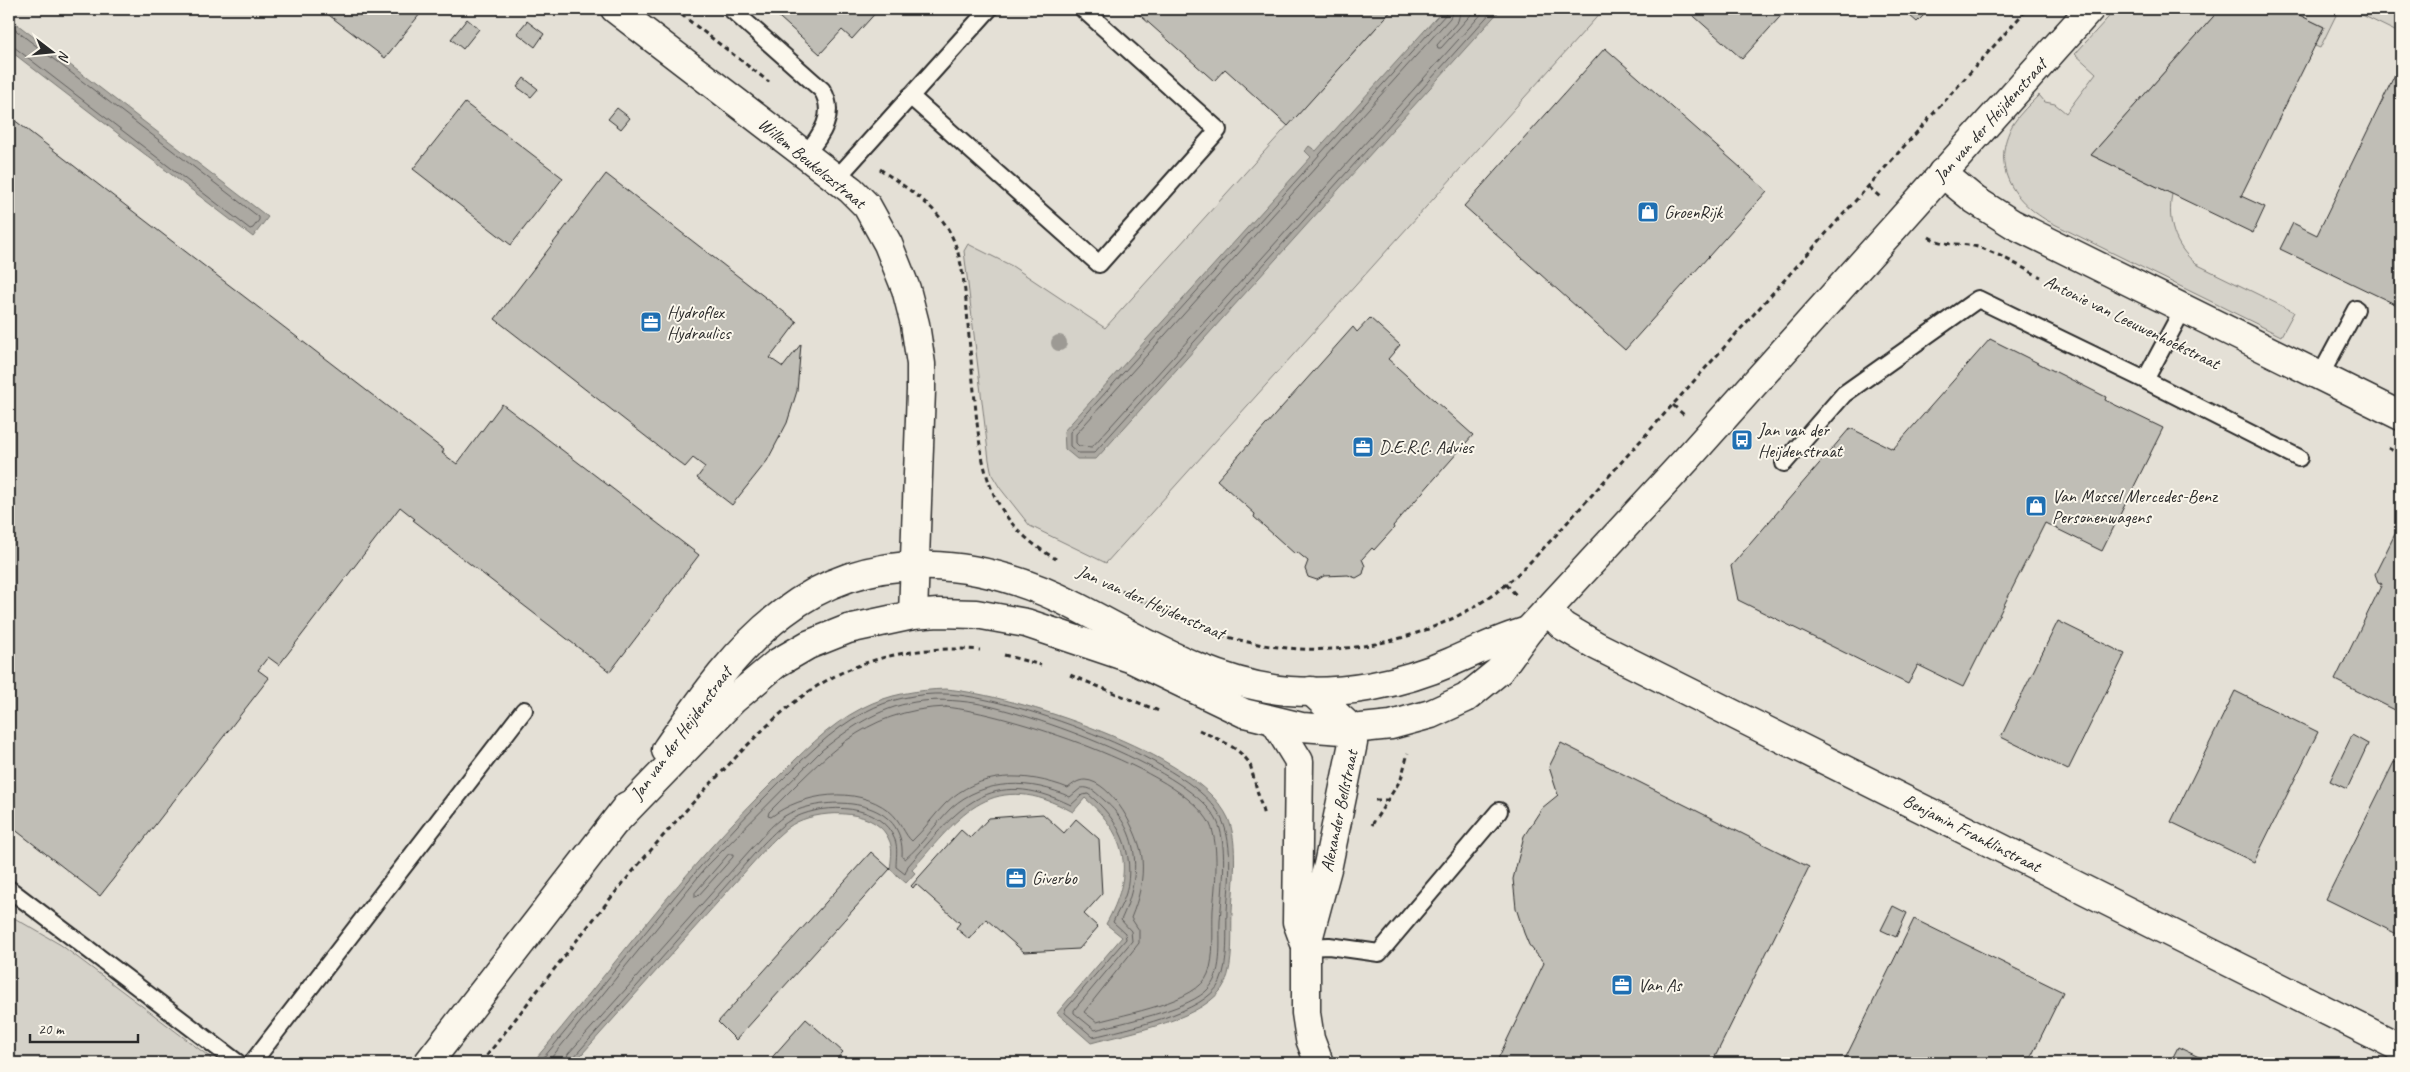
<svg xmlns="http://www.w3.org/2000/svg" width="2410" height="1072" font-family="Caveat,sans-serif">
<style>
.built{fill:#e4e0d6}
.green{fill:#d5d2c9;stroke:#807e7a}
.water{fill:#aca9a2;stroke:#787772}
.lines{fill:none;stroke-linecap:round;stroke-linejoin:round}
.shore{stroke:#5f5d5b;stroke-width:1}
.building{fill:#c0beb6;stroke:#2b2b2b}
.lane-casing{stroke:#2b2b2b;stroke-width:20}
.street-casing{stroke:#2b2b2b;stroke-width:31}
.secondary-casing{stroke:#2b2b2b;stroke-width:31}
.path{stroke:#2b2b2b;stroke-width:3;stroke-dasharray:5 4;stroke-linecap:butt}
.lane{stroke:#fbf7ec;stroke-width:16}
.street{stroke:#fbf7ec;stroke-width:28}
.secondary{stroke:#fbf7ec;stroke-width:28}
.tree{fill:#9d9a94}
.labels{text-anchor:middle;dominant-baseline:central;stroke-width:4;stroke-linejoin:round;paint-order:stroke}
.street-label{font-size:18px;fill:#2b2b2b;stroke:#fbf7ec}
.poi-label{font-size:18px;fill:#2b2b2b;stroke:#fbf7ec;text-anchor:start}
</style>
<rect width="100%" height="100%" fill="#f3efe4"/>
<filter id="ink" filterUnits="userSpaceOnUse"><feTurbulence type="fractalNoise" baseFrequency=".02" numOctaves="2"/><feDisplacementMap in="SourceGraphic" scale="10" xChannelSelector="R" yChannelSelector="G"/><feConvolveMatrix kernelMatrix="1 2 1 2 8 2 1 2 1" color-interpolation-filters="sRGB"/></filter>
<g filter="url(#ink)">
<rect class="built" x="9" y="9" width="2392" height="1054"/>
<g class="green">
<polygon points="1393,9 1604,9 1106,563 1030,526 1000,488 992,475 989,460 964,251 968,244 1012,266 1105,328"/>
<path d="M 2116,9 L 2220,9 L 2091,155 L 2172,194 C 2167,222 2174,245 2196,264 L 2294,312 L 2281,336 L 2048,221 C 2012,200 1990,165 2013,124 C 2020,113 2030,104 2039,95 L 2045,102 L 2055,104 L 2066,113 L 2096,73 L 2075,54 Z"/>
<polygon points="2287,9 2339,9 2320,48 2315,46 2324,27"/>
<polygon points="2350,9 2401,9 2401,34"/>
<polygon points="9,915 61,945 211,1058 207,1063 9,1063"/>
</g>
<g class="water">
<polygon points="1444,9 1501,9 1096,459 1077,459 1065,449 1064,431 1311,157 1305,151 1309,146 1316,151"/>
<polygon points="9,18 268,217 253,237 9,50"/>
<path d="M 946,689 C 1014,695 1198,753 1228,818 C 1239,843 1233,885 1232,912 C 1231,934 1234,963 1225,983 C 1209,1019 1127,1033 1091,1043 L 1057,1013 L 1122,937 L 1106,924 C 1134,873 1129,837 1085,798 L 1073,812 C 992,768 962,813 912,870 L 915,873 L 906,883 L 890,869 C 891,861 893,850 890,842 C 878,808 824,809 797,822 C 785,828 776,838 767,847 L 574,1063 L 532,1063 C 612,969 684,869 773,782 C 800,755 827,726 862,708 C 889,694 917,690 946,689 Z"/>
</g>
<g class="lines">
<g class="shore">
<polyline points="1447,9 1446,14 1070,432 1070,446 1078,453 1094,453 1494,9"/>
<polyline points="1454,9 1450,18 1076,434 1076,443 1079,446 1092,447 1486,9"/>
<polyline points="1461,9 1458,21 1437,45 1438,48 1441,48 1476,9"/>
<polyline points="9,25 259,217 259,220 253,228 250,229 14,47 9,46"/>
<path d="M 946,707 C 1006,713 1182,769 1210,824 C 1220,846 1215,887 1213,910 C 1212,928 1215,958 1208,974 C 1198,1002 1124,1014 1097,1022 L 1084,1012 L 1139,943 L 1139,930 L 1131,918 C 1139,898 1144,880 1142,858 C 1140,835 1112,781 1085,780 C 1078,780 1073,784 1068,788 C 1027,772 979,770 945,804 C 934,815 924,830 912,841 C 905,836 900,819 889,811 C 856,785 802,793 771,817 L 768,816 L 769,812 C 824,758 862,710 946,707 Z"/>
<polygon points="729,854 733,854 733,857 698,896 695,897 695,893"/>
<path d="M 539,1063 C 617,971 687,873 774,788 C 802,760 830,730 865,712 C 889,699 918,693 945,694 C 1007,695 1186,759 1218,812 C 1235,840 1229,880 1227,911 C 1226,933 1229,962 1220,982 C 1206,1013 1125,1029 1093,1037 L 1065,1013 L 1065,1010 L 1126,939 L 1125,933 L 1113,922 C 1117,912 1123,904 1126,893 C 1136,853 1119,819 1088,794 L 1082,795 L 1071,805 C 988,765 959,808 908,866 L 905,874 L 896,867 C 896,858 898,848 895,840 C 881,803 826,803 796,817 C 783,823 773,834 763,844 L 573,1058 L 571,1063"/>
<path d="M 547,1063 L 707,866 L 822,750 C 850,728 878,708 915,702 C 934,699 955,700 975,703 C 1030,713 1195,770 1218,823 C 1228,848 1222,893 1220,921 C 1219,943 1224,976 1205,992 C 1182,1011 1124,1022 1095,1030 L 1074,1013 L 1074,1010 L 1132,941 L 1131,931 L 1121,920 C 1141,878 1142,833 1104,800 C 1097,794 1091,786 1081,788 L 1070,797 C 1032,779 984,778 951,808 C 935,824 922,845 905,859 L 902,857 C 906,800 835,795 795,811 C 780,816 769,829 759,840 L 568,1054 L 565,1063"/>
</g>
</g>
<g class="building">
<polygon points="321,9 424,9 385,58"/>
<polygon points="770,9 879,9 852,39 842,30 820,54"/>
<polygon points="1133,9 1393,9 1288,126 1225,69 1214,81"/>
<polygon points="1686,9 1787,9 1742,59"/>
<polygon points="1902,9 1930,9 1917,22"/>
<polygon points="2220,9 2287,9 2324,27 2241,196 2265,207 2253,233 2091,155"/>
<polygon points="467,19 479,29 463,49 451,39"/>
<polygon points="527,21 544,34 535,47 517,33"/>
<polygon points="1605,48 1767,191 1625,350 1464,206"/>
<polygon points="2400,64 2401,65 2401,307 2280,249 2293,223 2317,235"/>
<polygon points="524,78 538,89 531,97 517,87"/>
<polygon points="465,103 563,178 511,245 413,169"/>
<polygon points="617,108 630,118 621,129 608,119"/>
<polygon points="9,116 444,450 442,453 457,464 502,404 699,555 610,672 413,520 415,519 400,507 279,665 268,657 258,670 269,678 100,896 9,825"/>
<polygon points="606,174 797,322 770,358 783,367 801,344 797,391 787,423 767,461 732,505 697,478 705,467 693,458 685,467 495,319"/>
<polygon points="1370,318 1400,345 1388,359 1473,435 1393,526 1394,528 1374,550 1372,548 1362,559 1365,566 1363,574 1356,578 1348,575 1324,576 1317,580 1308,577 1305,569 1308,561 1297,552 1295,554 1254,517 1255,514 1217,480 1353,327 1357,332"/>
<polygon points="1990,339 2106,397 2105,400 2163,428 2102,551 2045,523 1963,687 1918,665 1908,684 1738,600 1731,566 1850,428 1893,449"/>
<polygon points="2401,532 2401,713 2335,680 2382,584 2378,582 2375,574 2395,534"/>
<polygon points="2058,621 2125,654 2068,770 2001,737"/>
<polygon points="2235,691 2318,732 2254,862 2171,822"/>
<polygon points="2352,735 2368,744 2347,789 2330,781"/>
<polygon points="1561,743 1809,867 1712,1063 1496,1063 1544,963 1529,945 1524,933 1516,908 1513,879 1524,836 1542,808 1558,795 1549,767"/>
<polygon points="2394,762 2401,765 2401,936 2326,899"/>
<polygon points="1043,814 1064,833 1076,819 1099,839 1102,894 1084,914 1098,927 1079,949 1024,952 986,919 969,939 956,928 960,923 916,884 913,888 911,886 961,830 970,838 989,818"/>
<polygon points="871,852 890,869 736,1040 718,1022"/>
<polygon points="1893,906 1907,913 1896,937 1881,930"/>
<polygon points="1914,919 2063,992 2028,1063 1843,1063"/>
<polygon points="806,1019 843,1052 833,1063 767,1063"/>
<polygon points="2178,1047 2203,1059 2207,1057 2218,1063 2170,1063"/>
</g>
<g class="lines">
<g class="lane-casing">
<g id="lane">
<path d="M 731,9 L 822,90 C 837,114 821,136 805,155"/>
<polyline points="910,96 1099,264 1218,130 1083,9"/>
<polyline points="836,179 989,9"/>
<polyline points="2183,309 2145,380 2299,458"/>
<polyline points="2320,376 2356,309"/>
<polyline points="1784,463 1844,394 1978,299 2145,380"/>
<polyline points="9,889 238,1063"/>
<polyline points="1306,947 1329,946 1379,953 1499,811"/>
<polyline points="252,1063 524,710"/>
</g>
</g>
<g class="street-casing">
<g id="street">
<polyline points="615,9 851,190 867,206 888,244 906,289 915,324 921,364 921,390 913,615"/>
<polyline points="1942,173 1975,200 2013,224 2401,416"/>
<polyline points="1548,611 1563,626 1597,646 2401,1048"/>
<polyline points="1311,691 1352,729 1353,743 1328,865 1306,947 1306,1013 1310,1039 1319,1063"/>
<polyline points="1275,722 1299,761 1297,922 1304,941"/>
</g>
</g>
<g class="secondary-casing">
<g id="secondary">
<path d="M 666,750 C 700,701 735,649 783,613 C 872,544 983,558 1077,607 C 1145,642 1212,684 1289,691 C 1344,695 1401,684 1451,662 C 1477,651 1501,638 1528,631"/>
<polyline points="616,821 733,700 777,663 808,645 848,629 913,615 938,613 976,614 1026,623 1130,658 1244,713 1302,727 1342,730 1391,725 1431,714 1466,698 1499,671 1528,631 1686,460 2090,9"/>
<polyline points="428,1063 627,806"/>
</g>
</g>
<g class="path">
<polyline points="674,9 769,82"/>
<path d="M 880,169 C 903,186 934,204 948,229 C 962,253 964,283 967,310 C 969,341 972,371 975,401 C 981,472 990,521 1056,559"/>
<polyline points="1869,187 1880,197"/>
<path d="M 1929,237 C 1945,247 1958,242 1974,246 C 1997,252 2020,267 2041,277"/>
<polyline points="1673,405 1684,415"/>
<polyline points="2388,448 2401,455"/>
<polyline points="1506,584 1516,595"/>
<path d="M 1122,591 C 1153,605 1183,623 1215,633 C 1309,664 1413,651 1494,594 C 1517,577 1537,555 1557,534 L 2027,9"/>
<polyline points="1004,655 1041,665"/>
<polyline points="1070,675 1159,711"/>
<path d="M 1199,730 C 1217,739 1238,746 1250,764 L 1264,816"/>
<polyline points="1375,800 1388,800"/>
<polyline points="1372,825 1401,779 1408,753"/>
<path d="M 481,1063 C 558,965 632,865 719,775 C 753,739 789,700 833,677 C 878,653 931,646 980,650"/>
</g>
<use href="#lane" class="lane"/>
<use href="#street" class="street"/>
<use href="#secondary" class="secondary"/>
</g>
<circle class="tree" cx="1059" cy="343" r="8"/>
</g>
<defs>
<g id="shop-square" transform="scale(1.125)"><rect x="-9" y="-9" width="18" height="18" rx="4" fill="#1f6fb2" stroke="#fbf7ec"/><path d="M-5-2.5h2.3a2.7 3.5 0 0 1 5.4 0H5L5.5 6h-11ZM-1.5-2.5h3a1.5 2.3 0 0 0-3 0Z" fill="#fff"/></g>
<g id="office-square" transform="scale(1.125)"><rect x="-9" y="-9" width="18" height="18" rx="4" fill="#1f6fb2" stroke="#fbf7ec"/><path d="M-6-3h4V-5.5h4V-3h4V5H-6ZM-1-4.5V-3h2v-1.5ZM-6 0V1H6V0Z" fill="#fff"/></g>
<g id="bus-square" transform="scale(1.125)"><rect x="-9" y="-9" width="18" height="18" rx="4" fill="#1f6fb2" stroke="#fbf7ec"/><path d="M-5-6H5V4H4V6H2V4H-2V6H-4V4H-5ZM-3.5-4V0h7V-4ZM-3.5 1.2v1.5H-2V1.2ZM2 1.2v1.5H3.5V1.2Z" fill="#fff"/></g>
</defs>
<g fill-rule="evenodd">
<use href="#shop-square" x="1648" y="212"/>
<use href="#office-square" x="651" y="322"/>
<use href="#bus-square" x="1742" y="440"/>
<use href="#office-square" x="1363" y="447"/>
<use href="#shop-square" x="2036" y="506"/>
<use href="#office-square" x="1016" y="878"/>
<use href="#office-square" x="1622" y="985"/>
</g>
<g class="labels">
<g class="street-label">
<text transform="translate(1990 120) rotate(-48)">Jan van der Heijdenstraat</text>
<text transform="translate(812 163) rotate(39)">Willem Beukelszstraat</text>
<text transform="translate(2132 322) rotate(26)">Antonie van Leeuwenhoekstraat</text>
<text transform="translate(1151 602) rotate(24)">Jan van der Heijdenstraat</text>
<text transform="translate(681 733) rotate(-54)">Jan van der Heijdenstraat</text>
<text transform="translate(1339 811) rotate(-78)">Alexander Bellstraat</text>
<text transform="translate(1972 833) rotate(27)">Benjamin Franklinstraat</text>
</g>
<g class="poi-label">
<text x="1664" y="212">GroenRijk</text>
<text x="667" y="312">Hydroflex<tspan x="667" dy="21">Hydraulics</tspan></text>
<text x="1758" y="430">Jan van der<tspan x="1758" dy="21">Heijdenstraat</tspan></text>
<text x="1379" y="447">D.E.R.C. Advies</text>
<text x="2052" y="496">Van Mossel Mercedes-Benz<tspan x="2052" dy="21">Personenwagens</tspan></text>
<text x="1032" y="878">Giverbo</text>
<text x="1638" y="985">Van As</text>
</g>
</g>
<rect width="2410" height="1072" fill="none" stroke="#fbf7ec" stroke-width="30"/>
<rect x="15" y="15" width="2380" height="1042" fill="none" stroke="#2b2b2b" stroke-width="2" filter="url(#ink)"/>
<g transform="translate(52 52) rotate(106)" stroke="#fbf7ec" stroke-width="4" paint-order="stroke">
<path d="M0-4L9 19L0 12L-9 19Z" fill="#2b2b2b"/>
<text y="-8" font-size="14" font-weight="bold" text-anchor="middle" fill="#2b2b2b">N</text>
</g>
<path d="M30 1034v8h108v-8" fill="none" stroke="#2b2b2b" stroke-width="2.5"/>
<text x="38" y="1034" font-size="15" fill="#2b2b2b" stroke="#fbf7ec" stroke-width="4" paint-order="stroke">20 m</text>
</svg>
